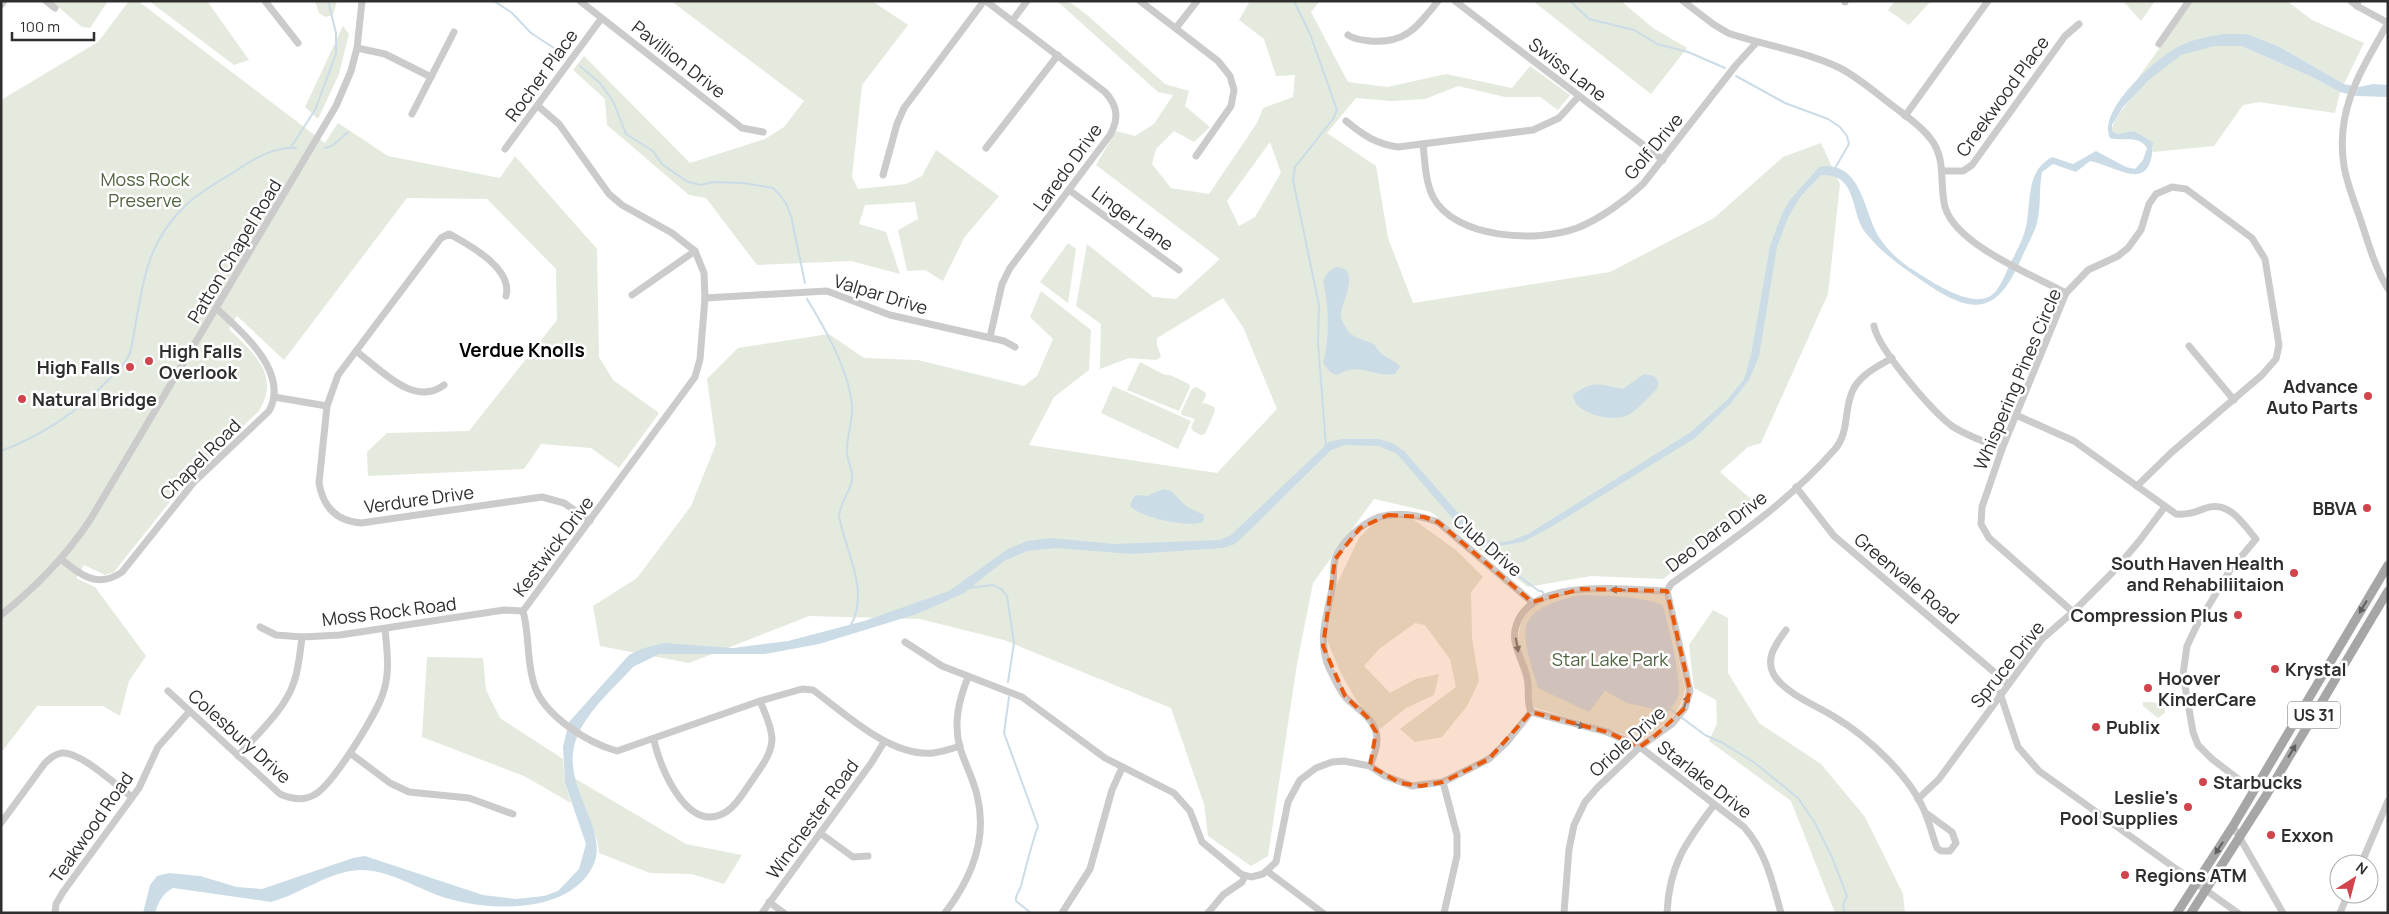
<svg xmlns="http://www.w3.org/2000/svg" width="2389" height="914" font-family="Manrope,sans-serif">
<style>
.green{fill:#e4eadd;fill-rule:evenodd}
.water{fill:#cbdce7}
.lines{fill:none;stroke-linecap:round;stroke-linejoin:round}
.stream{stroke:#cbdce7;stroke-width:2}
.minor{stroke:#cbcbcb;stroke-width:7}
.major{stroke:#a6a6a6;stroke-width:9}
.oneway{fill:#757575}
.oneway2{fill:#5e5e5e}
.marked{fill:#e8590c;fill-opacity:0.2;stroke:#e8590c;stroke-width:4;stroke-dasharray:10 6;stroke-linejoin:round}
.poi-dot{fill:#d1444d;stroke:#fff;stroke-width:2}
.labels{text-anchor:middle;dominant-baseline:central;stroke-width:5;stroke-linejoin:round;paint-order:stroke}
.shield{fill:#fff;stroke:#6d6d6d;stroke-width:1}
.shield-label{font-size:16px;font-weight:bold;fill:#2e2e2e}
.street-label{font-size:18px;fill:#2e2e2e;stroke:#fff}
.park-label{font-size:18px;fill:#516440;stroke:#fff}
.poi-label{font-size:18px;font-weight:bold;fill:#2e2e2e;stroke:#fff;text-anchor:start}
.neighbourhood-label{font-size:19px;font-weight:bold;fill:#000;stroke:#fff}
</style>
<rect width="100%" height="100%" fill="#fff"/>
<g class="green">
<polygon points="51,1 108,1 90,28 82,27"/>
<path d="M 129,1 L 138,1 L 325,143 L 338,123 L 388,156 L 500,178 L 515,156 L 597,249 L 599,357 L 613,380 L 659,413 L 619,468 L 591,448 L 541,444 L 524,469 L 368,476 L 367,452 L 387,433 L 469,431 L 557,320 L 556,269 L 487,199 L 407,198 L 284,360 L 237,316 L 229,329 C 253,353 281,374 259,411 L 188,479 L 114,572 L 105,575 L 84,565 L 76,578 L 95,587 L 146,656 L 129,681 L 120,716 L 103,706 L 37,706 L 1,753 L 1,100 L 98,42 Z"/>
<polygon points="149,1 207,1 249,60 234,65"/>
<polygon points="315,1 337,1 333,15 325,17 319,13"/>
<polygon points="671,1 872,1 908,25 862,85 852,177 858,189 906,184 922,176 936,150 999,196 964,238 943,281 925,270 907,271 898,230 918,219 915,202 865,205 859,224 886,232 900,274 851,261 757,265 706,198 689,195 607,125 605,99 573,70 584,56 690,163 765,139 784,127 804,101"/>
<path d="M 1057,1 L 1068,1 L 1086,14 L 1165,84 L 1189,91 L 1185,106 L 1210,127 L 1194,142 L 1174,131 L 1156,149 L 1152,164 L 1171,188 L 1209,194 L 1257,123 L 1263,108 L 1293,97 L 1295,75 L 1276,76 L 1264,39 L 1239,20 L 1250,1 L 1320,1 L 1311,12 L 1348,82 L 1387,87 L 1446,74 L 1512,88 L 1530,66 L 1570,95 L 1558,110 L 1540,97 L 1505,97 L 1458,86 L 1425,99 L 1391,101 L 1356,98 L 1327,133 L 1376,166 L 1388,238 L 1413,303 L 1610,272 L 1714,218 L 1783,157 L 1821,143 L 1840,184 L 1828,294 L 1761,443 L 1748,447 L 1720,472 L 1759,506 L 1663,579 L 1591,576 L 1528,587 L 1431,512 L 1374,499 L 1313,583 L 1297,664 L 1268,856 L 1251,866 L 1208,836 L 1204,804 L 1171,708 L 1004,640 L 920,619 L 809,616 L 689,663 L 600,646 L 593,606 L 637,578 L 691,506 L 716,444 L 707,379 L 738,348 L 829,334 L 864,358 L 918,360 L 1024,386 L 1037,376 L 1053,339 L 1030,317 L 1041,291 L 1091,330 L 1089,370 L 1054,397 L 1029,445 L 1217,473 L 1277,409 L 1243,327 L 1223,298 L 1157,338 L 1157,345 L 1161,357 L 1156,360 L 1129,358 L 1100,369 L 1101,324 L 1076,306 L 1087,244 L 1153,297 L 1176,299 L 1220,259 L 1096,165 L 1116,131 L 1135,136 L 1154,124 L 1173,95 L 1158,92 ZM 1270,142 L 1281,173 L 1255,217 L 1239,226 L 1227,201 Z"/>
<polygon points="1533,1 1621,1 1653,28 1687,48 1651,94"/>
<polygon points="1895,1 1931,1 1909,25 1888,10"/>
<polygon points="2123,1 2155,1 2141,21"/>
<polygon points="2193,1 2287,1 2312,20 2364,43 2344,84 2278,46 2247,34 2174,49 2136,81"/>
<polygon points="343,26 349,34 339,74 318,119 305,107"/>
<path d="M 2215,46 L 2241,46 L 2312,77 L 2340,92 L 2335,113 L 2259,102 L 2243,105 L 2214,146 L 2153,152 L 2153,142 L 2134,131 L 2117,134 L 2112,131 C 2113,111 2163,64 2181,55 C 2190,50 2204,49 2215,46 Z"/>
<polygon points="1068,243 1076,249 1068,303 1040,282"/>
<polygon points="1140,362 1165,375 1170,375 1189,384 1190,387 1179,411 1127,390"/>
<polygon points="1113,386 1191,421 1178,449 1101,413"/>
<polygon points="1196,387 1205,392 1206,395 1202,404 1205,403 1214,407 1215,411 1205,434 1201,435 1193,431 1191,427 1195,419 1182,415 1181,412 1192,389"/>
<polygon points="1383,514 1407,515 1456,550 1483,577 1471,592 1472,638 1479,681 1467,706 1442,737 1415,742 1400,729 1456,687 1450,659 1425,625 1415,623 1379,649 1364,666 1390,693 1416,679 1439,674 1434,695 1406,708 1380,729 1356,700 1340,671 1322,628 1336,586 1359,538"/>
<path d="M 1581,590 L 1664,594 L 1685,689 C 1679,719 1663,725 1639,741 L 1615,731 L 1532,707 C 1526,678 1503,622 1537,604 C 1551,597 1567,594 1581,590 Z"/>
<polygon points="1713,610 1728,618 1728,673 1759,723 1821,764 1865,817 1903,894 1905,913 1835,913 1791,801 1709,741 1717,723 1716,700 1694,688 1689,645"/>
<polygon points="427,657 483,658 486,690 500,718 563,759 565,783 571,803 524,776 422,737"/>
<polygon points="2143,702 2164,703 2165,713 2158,718 2143,706"/>
<polygon points="574,778 686,844 742,855 724,884 692,874 650,873 599,853 597,840"/>
</g>
<g class="water">
<path d="M 2223,34 L 2247,34 L 2278,46 L 2344,84 L 2359,87 L 2373,84 L 2388,85 L 2388,97 L 2357,96 L 2340,92 L 2312,77 L 2241,46 L 2215,46 L 2181,55 L 2149,80 L 2123,107 L 2112,125 L 2112,131 L 2117,134 L 2134,131 L 2153,142 C 2152,196 2119,167 2090,161 L 2076,172 L 2053,164 L 2042,172 C 2039,187 2041,203 2038,218 C 2036,231 2027,245 2022,257 C 2000,308 1979,319 1930,286 C 1906,270 1883,255 1865,232 C 1850,212 1858,173 1821,175 L 1800,197 L 1788,218 L 1777,247 L 1759,356 L 1749,380 L 1731,403 L 1695,438 L 1551,527 L 1523,542 L 1486,548 L 1460,527 L 1397,454 L 1379,446 L 1345,445 L 1331,450 L 1250,530 L 1235,544 L 1223,548 L 1133,554 L 1056,548 L 1027,551 L 1004,561 L 964,593 L 917,614 L 819,644 L 765,654 L 659,654 L 633,667 C 614,688 588,710 577,737 C 558,784 609,826 594,864 C 571,914 493,912 446,898 C 417,889 391,870 360,870 C 329,871 301,894 271,902 L 173,888 C 162,894 159,901 155,913 L 143,913 L 150,885 L 157,876 L 169,873 L 200,876 L 237,887 L 262,889 L 353,858 L 365,856 L 483,895 L 516,899 L 544,896 L 558,891 L 579,869 L 586,844 L 565,783 L 563,747 L 569,722 L 629,655 L 641,649 L 664,643 L 733,648 L 788,641 L 864,621 L 949,591 L 1008,549 L 1027,541 L 1051,538 L 1114,544 L 1220,540 L 1231,535 L 1329,442 L 1342,439 L 1379,439 L 1392,443 L 1404,451 L 1474,531 C 1495,547 1505,544 1528,534 L 1691,432 L 1726,401 L 1744,379 L 1751,355 L 1770,246 L 1782,214 L 1789,201 L 1819,167 C 1862,160 1863,211 1879,237 C 1888,251 1901,263 1915,271 C 1932,282 1976,312 1994,293 C 2001,286 2005,275 2009,266 C 2016,252 2025,237 2027,221 C 2031,196 2027,171 2052,157 L 2073,164 L 2096,151 L 2126,167 L 2135,169 L 2143,160 L 2147,148 C 2138,134 2123,142 2110,138 C 2097,111 2153,62 2174,49 C 2189,40 2206,37 2223,34 Z"/>
<path d="M 1336,267 C 1363,268 1340,305 1341,317 C 1342,320 1344,325 1346,328 C 1352,339 1365,339 1375,345 C 1382,359 1392,357 1400,367 L 1395,374 C 1373,378 1361,361 1337,375 L 1330,372 L 1323,363 C 1330,338 1329,305 1323,281 L 1328,272 Z"/>
<path d="M 1644,374 L 1654,376 L 1658,381 L 1657,389 C 1648,397 1639,409 1628,415 C 1613,423 1574,414 1573,395 C 1593,379 1601,385 1623,389 Z"/>
<path d="M 1164,489 L 1171,491 L 1187,507 L 1204,515 L 1203,522 C 1190,528 1141,518 1130,506 L 1133,498 L 1137,495 L 1147,496 Z"/>
<path d="M 1580,595 C 1596,595 1653,597 1663,606 C 1668,625 1682,678 1678,696 C 1676,703 1672,707 1667,712 L 1627,703 L 1605,691 L 1589,712 L 1538,688 C 1520,628 1512,611 1580,595 Z"/>
</g>
<g class="lines">
<g class="stream">
<polyline points="494,1 512,13 531,33 563,54"/>
<polyline points="1294,1 1310,34 1337,110 1333,119 1295,167 1293,180 1319,305 1318,343 1326,446"/>
<polyline points="1570,1 1589,19 1634,30 1657,44 1688,52 1725,68"/>
<polyline points="580,66 600,83 613,101 626,134 653,151 662,164 676,174 688,182 701,185 713,182 744,183 773,188 780,195 787,205 791,216 805,283"/>
<polyline points="1736,76 1785,103 1828,119 1840,127 1847,136 1849,144 1834,170"/>
<polyline points="291,147 315,110 336,54 336,33 328,1"/>
<polyline points="325,148 332,146 348,132"/>
<path d="M 807,299 C 825,328 849,371 852,405 C 853,421 847,435 847,450 C 846,461 854,470 852,480 C 850,493 841,499 839,516 C 845,551 870,590 851,625"/>
<path d="M 1,451 C 43,435 77,413 108,380 C 117,372 125,365 130,353 C 143,295 140,248 187,204 C 200,192 218,182 234,172 C 251,160 275,146 296,148"/>
<polyline points="1491,546 1501,563 1539,591 1542,591 1544,595"/>
<polyline points="968,588 993,585 1001,589 1007,596 1014,643 1008,682"/>
<path d="M 1009,697 L 1004,733 L 1038,826 C 1031,846 1026,866 1021,886 C 1019,892 1015,895 1016,901 L 1031,913"/>
<polyline points="1670,709 1705,735 1723,743 1755,763 1798,798 1815,823 1832,857 1847,896 1843,905 1845,913"/>
</g>
<g class="minor">
<polyline points="46,1 55,8"/>
<polyline points="265,1 298,43"/>
<polyline points="580,1 742,128 763,132"/>
<path d="M 986,1 L 1105,92 C 1118,106 1119,119 1110,135 L 1010,268 L 1002,284 L 990,337"/>
<polyline points="1140,1 1218,61 1230,76 1234,90 1231,106 1196,156"/>
<polyline points="1455,1 1663,160"/>
<path d="M 1683,1 L 1713,24 L 1728,33 C 1763,45 1808,52 1840,68 C 1859,78 1876,93 1893,106 C 1906,116 1920,125 1930,138 C 1947,159 1939,183 1945,207 C 1956,245 2033,275 2066,293"/>
<polyline points="2351,1 2357,6 2358,1"/>
<polyline points="1845,2 1845,1"/>
<polyline points="1,5 4,1"/>
<polyline points="2357,6 2388,23"/>
<polyline points="1012,21 1027,1"/>
<path d="M 2388,23 C 2361,71 2335,109 2344,166 C 2347,184 2354,201 2360,218 C 2368,242 2375,268 2388,289"/>
<polyline points="1176,28 1197,1"/>
<path d="M 1348,35 C 1355,40 1362,40 1370,41 C 1406,44 1417,27 1438,1"/>
<polyline points="2159,44 2189,1"/>
<polyline points="357,48 385,54 431,77"/>
<path d="M 538,106 L 559,124 L 609,194 L 622,205 L 672,233 L 695,251 L 704,273 L 705,298 L 700,359 L 695,377 L 523,611 C 530,636 526,663 535,687 C 545,716 588,743 617,751 L 760,701 L 802,689 L 813,690 C 846,714 890,757 933,753 C 942,752 951,749 960,746"/>
<polyline points="412,114 454,32"/>
<polyline points="1905,116 1988,1"/>
<path d="M 1346,121 C 1363,135 1376,144 1398,147 L 1533,130 L 1559,118 L 1579,96"/>
<path d="M 1423,144 C 1425,161 1425,181 1433,197 C 1455,239 1537,243 1577,228 C 1600,219 1625,201 1643,184 L 1736,65 L 1757,42"/>
<polyline points="986,148 1058,55"/>
<polyline points="505,149 601,19"/>
<polyline points="1943,171 1963,171 1972,165 2065,36 2079,24"/>
<polyline points="883,175 897,124 904,108 984,1"/>
<polyline points="1069,190 1179,270"/>
<polyline points="632,295 695,251"/>
<path d="M 506,296 C 513,270 473,247 453,236 L 449,234 L 441,238 L 338,375 L 327,406 L 319,483 C 323,507 336,521 361,523 L 542,497 L 564,503 L 590,521"/>
<polyline points="705,298 827,291 890,315 1004,341 1015,347"/>
<path d="M 1874,326 C 1878,349 1933,412 1952,426 C 1967,436 1986,442 2002,449"/>
<polyline points="2189,346 2234,400"/>
<path d="M 356,351 C 380,369 414,408 444,385"/>
<polyline points="274,397 327,406"/>
<path d="M 2016,415 L 2074,441 L 2176,514 C 2188,515 2195,512 2206,508 C 2229,500 2243,524 2256,539 L 2230,570 L 2197,625 L 2187,646 L 2183,674 L 2193,732 L 2198,745 L 2212,759 L 2254,791"/>
<polyline points="1796,487 1834,536 2007,683"/>
<path d="M 61,559 C 80,575 98,589 122,572 L 194,482 L 269,411 C 290,373 242,331 217,309"/>
<path d="M 1667,591 L 1671,584 C 1728,543 1788,503 1835,449 C 1849,433 1844,411 1852,392 C 1859,375 1877,367 1892,358"/>
<polyline points="2073,612 1989,538 1981,524 1982,507 2002,449 2066,293 2088,270 2118,256 2128,248 2141,230 2149,204 2156,194 2172,187 2186,189 2252,238 2265,259 2279,345 2276,359 2262,375 2172,452 2137,486"/>
<path d="M 1,615 C 35,588 66,556 90,520 L 336,106 L 351,71 L 357,48 L 362,1"/>
<polyline points="260,627 276,635 302,637 340,635 504,610 523,611"/>
<path d="M 1786,630 C 1776,644 1763,660 1776,678 C 1789,695 1815,705 1833,716 C 1867,736 1912,777 1926,815 C 1930,825 1933,837 1937,848 L 1941,851 L 1950,851 L 1956,843 L 1952,832 L 1926,813"/>
<polyline points="905,642 942,666 1022,697 1105,758 1174,793 1190,811 1202,842 1241,874 1251,877 1263,874 1276,862 1288,802 1300,780 1316,768 1332,762 1344,761 1370,766 1385,776 1412,786 1443,782 1489,759 1507,742 1531,712"/>
<path d="M 168,691 L 280,794 C 291,799 303,801 314,795 C 332,786 379,711 384,690 C 390,670 387,650 385,629"/>
<polyline points="2000,693 2018,747 2039,771 2238,913"/>
<path d="M 1531,712 L 1607,732 L 1640,747 L 1744,827 C 1766,852 1772,881 1781,913"/>
<path d="M 1531,712 C 1526,700 1530,690 1527,678 C 1524,661 1510,644 1516,626 C 1530,576 1627,590 1667,591"/>
<path d="M 654,740 C 659,765 685,829 720,815 C 734,810 743,793 751,782 C 760,768 772,755 772,738 C 771,725 765,713 760,701"/>
<polyline points="350,753 390,783 409,792 469,798 513,814"/>
<path d="M 238,756 C 257,734 285,710 294,682 C 299,668 300,652 302,637"/>
<path d="M 1370,766 C 1374,755 1379,743 1376,732 C 1372,717 1356,708 1346,698 C 1339,690 1334,677 1329,668 C 1316,637 1329,612 1333,582 C 1334,574 1333,565 1335,559 C 1342,541 1361,524 1379,517 C 1399,511 1419,515 1438,522 L 1532,602"/>
<polyline points="1443,782 1457,835 1457,856 1444,913"/>
<polyline points="1918,799 1939,779 2042,639 2073,612 2114,571 2140,540 2164,508"/>
<path d="M 1,823 L 45,763 C 50,758 55,754 62,753 C 80,751 117,786 132,797"/>
<polyline points="2233,826 2283,913"/>
<polyline points="820,833 853,857 868,856"/>
<polyline points="2361,864 2388,801"/>
<polyline points="1267,871 1323,913"/>
<polyline points="769,902 784,913"/>
<polyline points="55,913 56,904 63,892 139,788 158,747 189,712"/>
<polyline points="762,913 872,762 884,742"/>
<path d="M 945,913 C 971,879 988,838 977,795 C 973,778 965,764 960,748 C 953,723 959,700 968,677"/>
<polyline points="1062,913 1090,869 1112,790 1122,768"/>
<polyline points="1208,913 1223,895 1242,882 1245,876"/>
<polyline points="1564,913 1569,849 1574,825 1585,802 1597,788 1640,747 1672,724 1685,708 1690,691 1667,591"/>
<path d="M 1667,913 C 1669,865 1686,842 1714,805"/>
<polyline points="2340,913 2348,894"/>
</g>
<g class="major">
<polyline points="2177,913 2233,826 2388,565"/>
<polyline points="2191,913 2267,794 2388,591"/>
</g>
</g>
<defs><path id="oneway-solid" d="M-6-.8H1V-3.2L6.5 0L1 3.2V.8H-6Z" transform="scale(1.25)"/></defs>
<g class="oneway">
<use href="#oneway-solid" transform="translate(1618 590) rotate(-179)"/>
<use href="#oneway-solid" transform="translate(1517 645) rotate(79)"/>
<use href="#oneway-solid" transform="translate(1686 702) rotate(-71)"/>
<use href="#oneway-solid" transform="translate(1578 725) rotate(15)"/>
</g>
<g class="oneway2">
<use href="#oneway-solid" transform="translate(2363 607) rotate(121)"/>
<use href="#oneway-solid" transform="translate(2292 751) rotate(-59)"/>
<use href="#oneway-solid" transform="translate(2219 848) rotate(123)"/>
</g>
<path class="marked" d="M 1388,515 L 1424,517 L 1438,522 L 1532,602 L 1581,589 L 1667,591 L 1690,691 L 1685,708 L 1656,735 L 1640,747 L 1607,732 L 1531,712 L 1489,759 L 1443,782 L 1421,786 L 1400,783 L 1370,766 L 1376,732 L 1367,717 L 1345,696 L 1323,646 L 1335,559 L 1360,528 Z"/>
<g class="poi-dot">
<circle cx="149" cy="361" r="5"/>
<circle cx="130" cy="367" r="5"/>
<circle cx="2368" cy="396" r="5"/>
<circle cx="22" cy="399" r="5"/>
<circle cx="2367" cy="508" r="5"/>
<circle cx="2294" cy="573" r="5"/>
<circle cx="2238" cy="615" r="5"/>
<circle cx="2275" cy="669" r="5"/>
<circle cx="2148" cy="688" r="5"/>
<circle cx="2096" cy="727" r="5"/>
<circle cx="2203" cy="782" r="5"/>
<circle cx="2188" cy="807" r="5"/>
<circle cx="2271" cy="835" r="5"/>
<circle cx="2125" cy="875" r="5"/>
</g>
<g class="labels">
<rect class="shield" x="2288" y="701.5" width="52" height="27" rx="4"/>
<g class="shield-label">
<text x="2314" y="715">US 31</text>
</g>
<g class="street-label">
<text transform="translate(679 59) rotate(38)">Pavillion Drive</text>
<text transform="translate(1568 69) rotate(37)">Swiss Lane</text>
<text transform="translate(541 75) rotate(-54)">Rocher Place</text>
<text transform="translate(2002 96) rotate(-54)">Creekwood Place</text>
<text transform="translate(1653 146) rotate(-50)">Golf Drive</text>
<text transform="translate(1067 167) rotate(-54)">Laredo Drive</text>
<text transform="translate(1133 218) rotate(36)">Linger Lane</text>
<text transform="translate(234 251) rotate(-59)">Patton Chapel Road</text>
<text transform="translate(881 294) rotate(17)">Valpar Drive</text>
<text transform="translate(2017 379) rotate(-67)">Whispering Pines Circle</text>
<text transform="translate(200 459) rotate(-45)">Chapel Road</text>
<text transform="translate(419 499) rotate(-8)">Verdure Drive</text>
<text transform="translate(1716 531) rotate(-37)">Deo Dara Drive</text>
<text transform="translate(1488 545) rotate(41)">Club Drive</text>
<text transform="translate(553 546) rotate(-53)">Kestwick Drive</text>
<text transform="translate(1907 578) rotate(40)">Greenvale Road</text>
<text transform="translate(389 611) rotate(-7)">Moss Rock Road</text>
<text transform="translate(2007 664) rotate(-51)">Spruce Drive</text>
<text transform="translate(240 736) rotate(42)">Colesbury Drive</text>
<text transform="translate(1627 741) rotate(-42)">Oriole Drive</text>
<text transform="translate(1705 779) rotate(38)">Starlake Drive</text>
<text transform="translate(812 819) rotate(-54)">Winchester Road</text>
<text transform="translate(91 827) rotate(-55)">Teakwood Road</text>
</g>
<g class="park-label">
<text x="145" y="179">Moss Rock<tspan x="145" dy="21">Preserve</tspan></text>
<text x="1610" y="659">Star Lake Park</text>
</g>
<g class="poi-label">
<text x="159" y="351">High Falls<tspan x="159" dy="21">Overlook</tspan></text>
<text x="120" y="367" text-anchor="end">High Falls</text>
<text x="2358" y="386" text-anchor="end">Advance<tspan x="2358" dy="21">Auto Parts</tspan></text>
<text x="32" y="399">Natural Bridge</text>
<text x="2357" y="508" text-anchor="end">BBVA</text>
<text x="2284" y="563" text-anchor="end">South Haven Health<tspan x="2284" dy="21">and Rehabiliitaion</tspan></text>
<text x="2228" y="615" text-anchor="end">Compression Plus</text>
<text x="2285" y="669">Krystal</text>
<text x="2158" y="678">Hoover<tspan x="2158" dy="21">KinderCare</tspan></text>
<text x="2106" y="727">Publix</text>
<text x="2213" y="782">Starbucks</text>
<text x="2178" y="797" text-anchor="end">Leslie's<tspan x="2178" dy="21">Pool Supplies</tspan></text>
<text x="2281" y="835">Exxon</text>
<text x="2135" y="875">Regions ATM</text>
</g>
<g class="neighbourhood-label">
<text x="522" y="350">Verdue Knolls</text>
</g>
</g>
<rect width="2389" height="914" fill="none" stroke="#2e2e2e" stroke-width="5"/>
<g transform="translate(2354 879) rotate(36)"><circle r="24" fill="#ffffff" stroke="#ababab"/>
<path d="M0-4L9 19L0 12L-9 19Z" fill="#d1444d"/>
<text y="-8" font-size="14" font-weight="bold" text-anchor="middle" fill="#2e2e2e">N</text>
</g>
<path d="M12 32v8h82v-8" fill="none" stroke="#2e2e2e" stroke-width="2.5"/>
<text x="20" y="32" font-size="15" fill="#2e2e2e" stroke="#ffffff" stroke-width="4" paint-order="stroke">100 m</text>
</svg>
